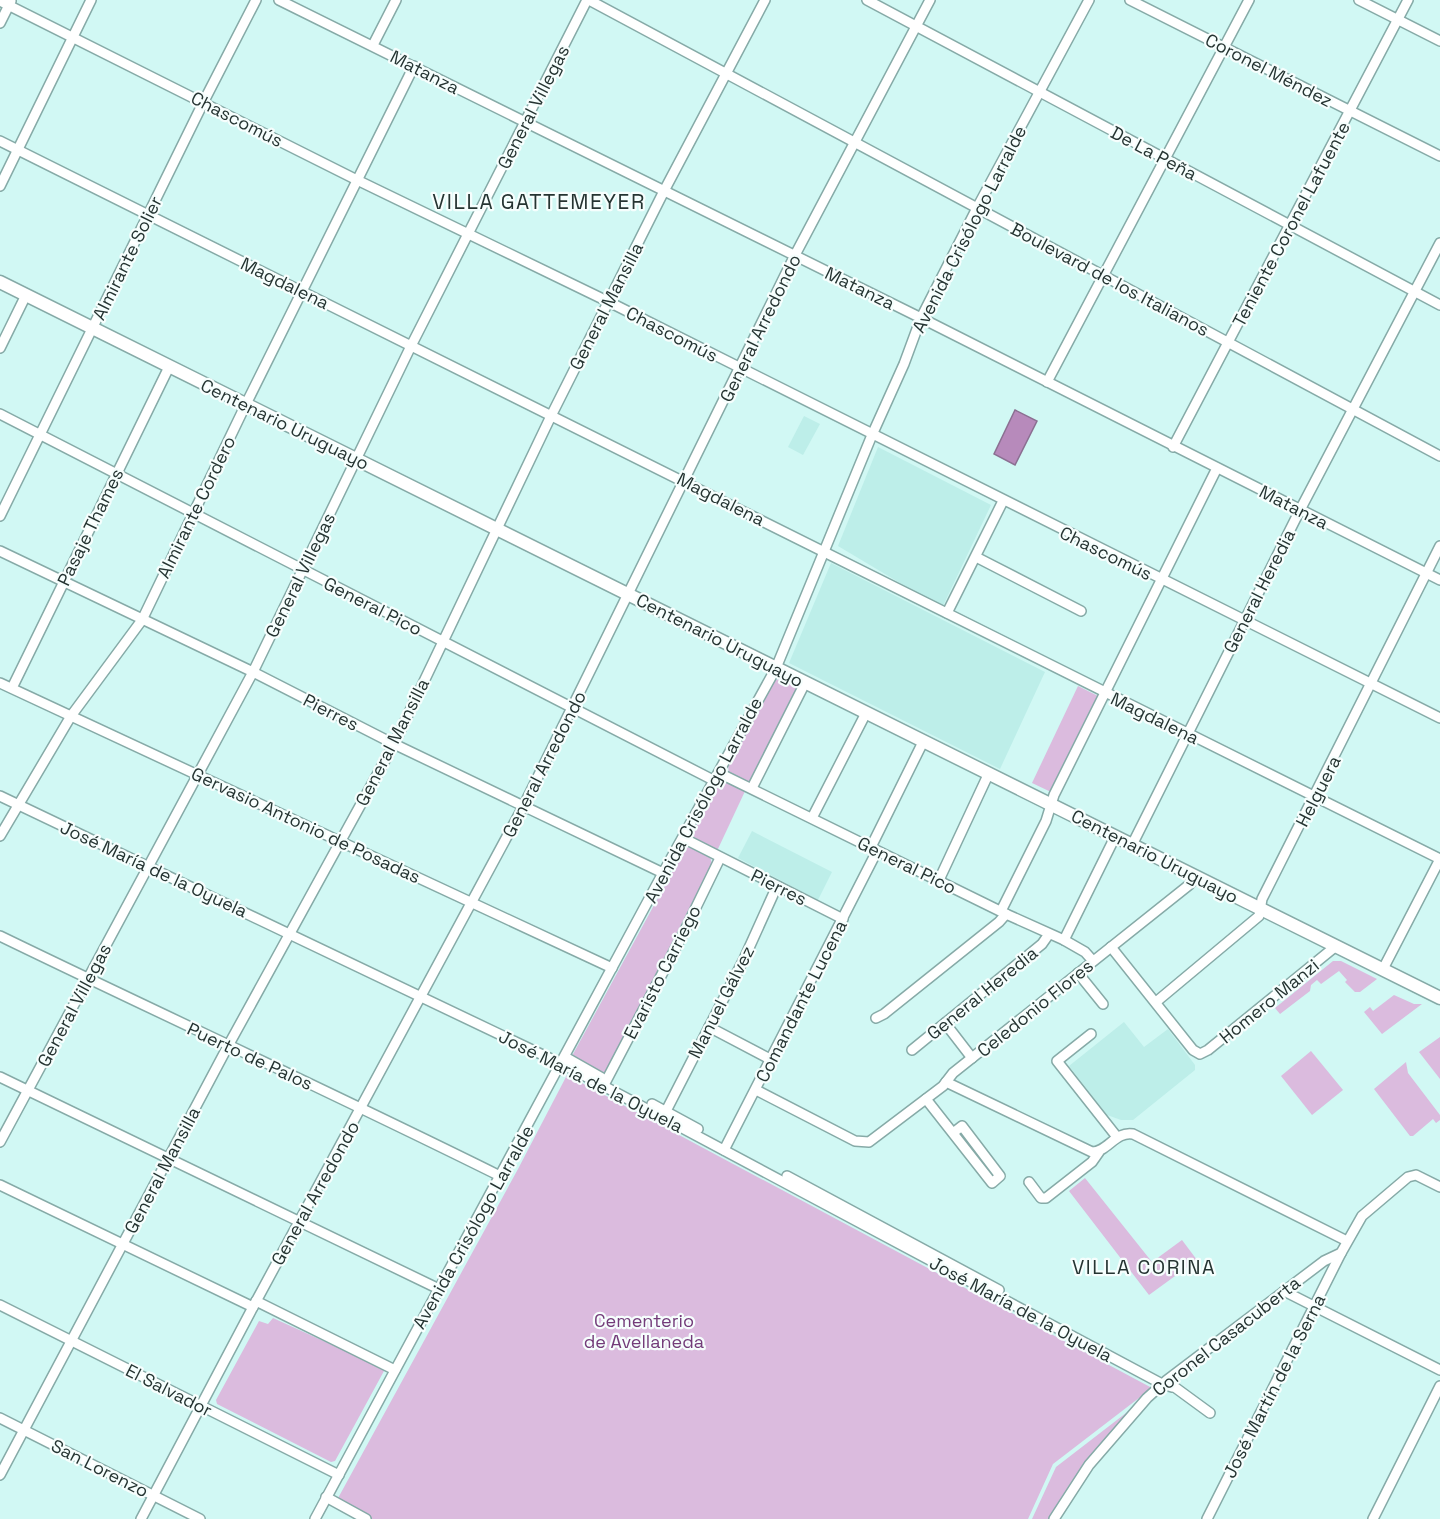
<svg xmlns="http://www.w3.org/2000/svg" width="1440" height="1519" font-family="'Space Grotesk',sans-serif">
<style>
.built{fill:#bdeee9}
.green{fill:#dbbbde}
.water{fill:#b78abb;stroke:#8b7092;stroke-width:1.5}
.lines{fill:none;stroke-linecap:round;stroke-linejoin:round}
.minor-casing{stroke:#86aaa7;stroke-width:12}
.major-casing{stroke:#86aaa7;stroke-width:15}
.minor{stroke:#fff;stroke-width:9}
.major{stroke:#fff;stroke-width:12}
.labels{text-anchor:middle;dominant-baseline:central;stroke-width:4.5;stroke-linejoin:round;paint-order:stroke}
.street-label{font-size:18px;fill:#253432;stroke:#f6fefd}
.park-label{font-size:18px;fill:#733b79;stroke:#f6fefd}
.neighbourhood-label{font-size:20px;letter-spacing:1.5px;fill:#253432;stroke:#f6fefd}
.quarter-label{font-size:21px;letter-spacing:1.5px;fill:#253432;stroke:#f6fefd}
</style>
<rect width="100%" height="100%" fill="#d1f8f4"/>
<g class="built">
<polygon points="804,416 820,424 803,455 788,447"/>
<polygon points="878,447 991,505 942,608 838,546"/>
<polygon points="831,563 1045,672 1000,769 789,663"/>
<polygon points="752,831 832,872 818,900 738,858"/>
<polygon points="1124,1022 1144,1047 1168,1029 1195,1065 1195,1070 1133,1120 1121,1120 1107,1115 1069,1066"/>
</g>
<g class="green">
<polygon points="781,678 796,686 797,691 749,783 729,773 728,766 774,681"/>
<polygon points="1078,686 1098,696 1051,792 1032,783"/>
<polygon points="725,781 746,789 717,851 695,840 692,834 720,783"/>
<polygon points="688,847 710,856 712,864 605,1074 602,1075 572,1056 684,850"/>
<polygon points="1333,961 1341,961 1377,979 1360,992 1355,992 1345,982 1347,980 1339,971 1321,984 1317,980 1311,985 1310,991 1280,1014 1275,1008"/>
<polygon points="1394,995 1414,1004 1422,1004 1382,1034 1364,1012 1370,1007 1373,1011"/>
<polygon points="1440,1037 1440,1079 1419,1052"/>
<polygon points="1311,1051 1343,1090 1312,1115 1281,1076"/>
<polygon points="1406,1062 1408,1073 1440,1115 1440,1120 1436,1123 1433,1119 1413,1136 1410,1136 1374,1089"/>
<polygon points="567,1075 1152,1388 1053,1464 1028,1519 372,1519 337,1500 518,1169"/>
<polygon points="1085,1178 1152,1262 1182,1240 1197,1260 1149,1295 1069,1191"/>
<polygon points="273,1318 383,1368 384,1371 335,1461 331,1462 217,1404 216,1400 259,1321 268,1324"/>
<polygon points="1139,1403 1082,1468 1049,1519 1032,1519 1056,1467"/>
</g>
<polygon class="water" points="1015,410 1037,421 1015,465 994,454"/>
<g class="lines">
<g class="minor-casing">
<g id="minor">
<polyline points="279,0 921,318 1440,580"/>
<polyline points="589,0 1440,456"/>
<polyline points="867,0 1440,305"/>
<polyline points="1130,0 1440,156"/>
<polyline points="1359,0 1440,41"/>
<polyline points="0,1 357,180 609,302 1440,718"/>
<polyline points="0,23 11,1"/>
<polyline points="373,45 396,0"/>
<path d="M 0,141 C 480,380 960,619 1440,859"/>
<polyline points="0,186 91,0"/>
<polyline points="0,348 26,295"/>
<polyline points="1047,382 1249,0"/>
<polyline points="0,414 715,781"/>
<polyline points="1173,447 1408,0"/>
<polyline points="0,516 204,101 256,0"/>
<polyline points="0,551 253,672 394,744 663,873"/>
<polyline points="976,557 1081,611"/>
<polyline points="947,613 1003,501"/>
<polyline points="0,683 612,968"/>
<polyline points="12,688 169,367"/>
<polyline points="719,773 1006,914 1064,940 1085,952 1093,961"/>
<polyline points="752,788 805,683"/>
<polyline points="0,796 568,1067 1162,1384 1172,1387"/>
<polyline points="812,818 866,713"/>
<polyline points="0,836 71,716 142,620 246,404 414,66"/>
<polyline points="683,838 843,919"/>
<polyline points="1132,845 1300,510 1440,243"/>
<polyline points="871,847 923,742"/>
<polyline points="939,880 988,775"/>
<polyline points="1001,911 1046,821 1054,795 1217,468"/>
<path d="M 0,936 C 167,1017 335,1094 500,1176"/>
<polyline points="1064,940 1115,837"/>
<polyline points="1111,947 1193,1050 1200,1054 1208,1050 1336,946"/>
<polyline points="1383,969 1440,859"/>
<polyline points="1078,973 1103,1004"/>
<polyline points="1156,1002 1259,916 1262,899 1440,546"/>
<polyline points="876,1018 884,1014 999,922 1006,914"/>
<polyline points="945,1023 972,1058"/>
<polyline points="709,1027 770,1059"/>
<polyline points="1091,1034 1057,1061 1117,1137"/>
<polyline points="912,1050 1042,944 1049,934"/>
<polyline points="565,1057 602,1078"/>
<polyline points="0,1077 439,1289"/>
<path d="M 946,1082 L 1092,1152 C 1108,1152 1115,1131 1133,1134 L 1347,1241"/>
<polyline points="604,1085 684,932 720,858"/>
<polyline points="756,1090 855,1141 869,1142 943,1086 953,1073 1189,885 1196,877"/>
<polyline points="926,1099 992,1183 1000,1176 962,1126 953,1133"/>
<polyline points="652,1104 698,1129"/>
<polyline points="664,1115 744,959 777,886"/>
<polyline points="0,1142 253,672 411,346 587,0"/>
<polyline points="724,1150 877,851"/>
<polyline points="787,1176 999,1290"/>
<polyline points="1029,1182 1041,1198 1046,1198 1092,1162 1099,1152"/>
<polyline points="0,1185 253,1307"/>
<polyline points="1284,1291 1440,1370"/>
<polyline points="256,1301 395,1370"/>
<polyline points="0,1305 339,1475"/>
<polyline points="1169,1383 1210,1413"/>
<polyline points="0,1418 200,1519"/>
<polyline points="0,1475 228,1046 394,744 551,416 664,191 765,0"/>
<polyline points="326,1497 366,1519"/>
<polyline points="141,1519 253,1307 524,805 795,255 930,0"/>
<polyline points="315,1519 663,873 776,668 872,435 904,364 921,318 977,208 1089,0"/>
<polyline points="1054,1519 1089,1465 1147,1398 1167,1380 1324,1261 1341,1253 1362,1216 1408,1177 1416,1175 1440,1187"/>
<polyline points="1207,1519 1341,1253"/>
<polyline points="1373,1519 1440,1386"/>
</g>
</g>
<g class="major-casing">
<polyline id="major" points="0,282 1440,998"/>
</g>
<use href="#minor" class="minor"/>
<use href="#major" class="major"/>
</g>
<g class="labels">
<g class="street-label">
<text transform="translate(1269 70) rotate(27)">Coronel Méndez</text>
<text transform="translate(425 72) rotate(27)">Matanza</text>
<text transform="translate(533 107) rotate(-63)">General Villegas</text>
<text transform="translate(237 119) rotate(27)">Chascomús</text>
<text transform="translate(1154 153) rotate(28)">De La Peña</text>
<text transform="translate(1291 224) rotate(-62)">Teniente Coronel Lafuente</text>
<text transform="translate(969 229) rotate(-63)">Avenida Crisólogo Larralde</text>
<text transform="translate(127 258) rotate(-64)">Almirante Solier</text>
<text transform="translate(1110 279) rotate(28)">Boulevard de los Italianos</text>
<text transform="translate(285 283) rotate(26)">Magdalena</text>
<text transform="translate(860 288) rotate(26)">Matanza</text>
<text transform="translate(606 306) rotate(-63)">General Mansilla</text>
<text transform="translate(760 328) rotate(-64)">General Arredondo</text>
<text transform="translate(672 334) rotate(27)">Chascomús</text>
<text transform="translate(285 424) rotate(26)">Centenario Uruguayo</text>
<text transform="translate(721 499) rotate(27)">Magdalena</text>
<text transform="translate(196 507) rotate(-64)">Almirante Cordero</text>
<text transform="translate(1294 507) rotate(27)">Matanza</text>
<text transform="translate(90 527) rotate(-64)">Pasaje Thames</text>
<text transform="translate(1106 553) rotate(26)">Chascomús</text>
<text transform="translate(300 575) rotate(-64)">General Villegas</text>
<text transform="translate(1259 591) rotate(-63)">General Heredia</text>
<text transform="translate(373 606) rotate(27)">General Pico</text>
<text transform="translate(720 640) rotate(27)">Centenario Uruguayo</text>
<text transform="translate(331 712) rotate(27)">Pierres</text>
<text transform="translate(1155 718) rotate(26)">Magdalena</text>
<text transform="translate(392 742) rotate(-63)">General Mansilla</text>
<text transform="translate(544 764) rotate(-63)">General Arredondo</text>
<text transform="translate(1318 791) rotate(-63)">Helguera</text>
<text transform="translate(703 800) rotate(-62)">Avenida Crisólogo Larralde</text>
<text transform="translate(306 825) rotate(25)">Gervasio Antonio de Posadas</text>
<text transform="translate(1155 856) rotate(27)">Centenario Uruguayo</text>
<text transform="translate(907 865) rotate(26)">General Pico</text>
<text transform="translate(154 869) rotate(25)">José María de la Oyuela</text>
<text transform="translate(779 887) rotate(26)">Pierres</text>
<text transform="translate(662 972) rotate(-63)">Evaristo Carriego</text>
<text transform="translate(982 993) rotate(-39)">General Heredia</text>
<text transform="translate(801 1001) rotate(-63)">Comandante Lucena</text>
<text transform="translate(1269 1001) rotate(-39)">Homero Manzi</text>
<text transform="translate(721 1002) rotate(-63)">Manuel Gálvez</text>
<text transform="translate(74 1005) rotate(-62)">General Villegas</text>
<text transform="translate(1035 1008) rotate(-39)">Celedonio Flores</text>
<text transform="translate(250 1056) rotate(25)">Puerto de Palos</text>
<text transform="translate(591 1081) rotate(27)">José María de la Oyuela</text>
<text transform="translate(162 1170) rotate(-62)">General Mansilla</text>
<text transform="translate(315 1193) rotate(-61)">General Arredondo</text>
<text transform="translate(473 1227) rotate(-61)">Avenida Crisólogo Larralde</text>
<text transform="translate(1021 1309) rotate(28)">José María de la Oyuela</text>
<text transform="translate(1226 1336) rotate(-38)">Coronel Casacuberta</text>
<text transform="translate(1274 1386) rotate(-63)">José Martín de la Serna</text>
<text transform="translate(169 1390) rotate(27)">El Salvador</text>
<text transform="translate(100 1468) rotate(27)">San Lorenzo</text>
</g>
<g class="park-label">
<text x="644" y="1320">Cementerio<tspan x="644" dy="21">de Avellaneda</tspan></text>
</g>
<g class="neighbourhood-label">
<text x="1144" y="1267">VILLA CORINA</text>
</g>
<g class="quarter-label">
<text x="539" y="201">VILLA GATTEMEYER</text>
</g>
</g>
</svg>
